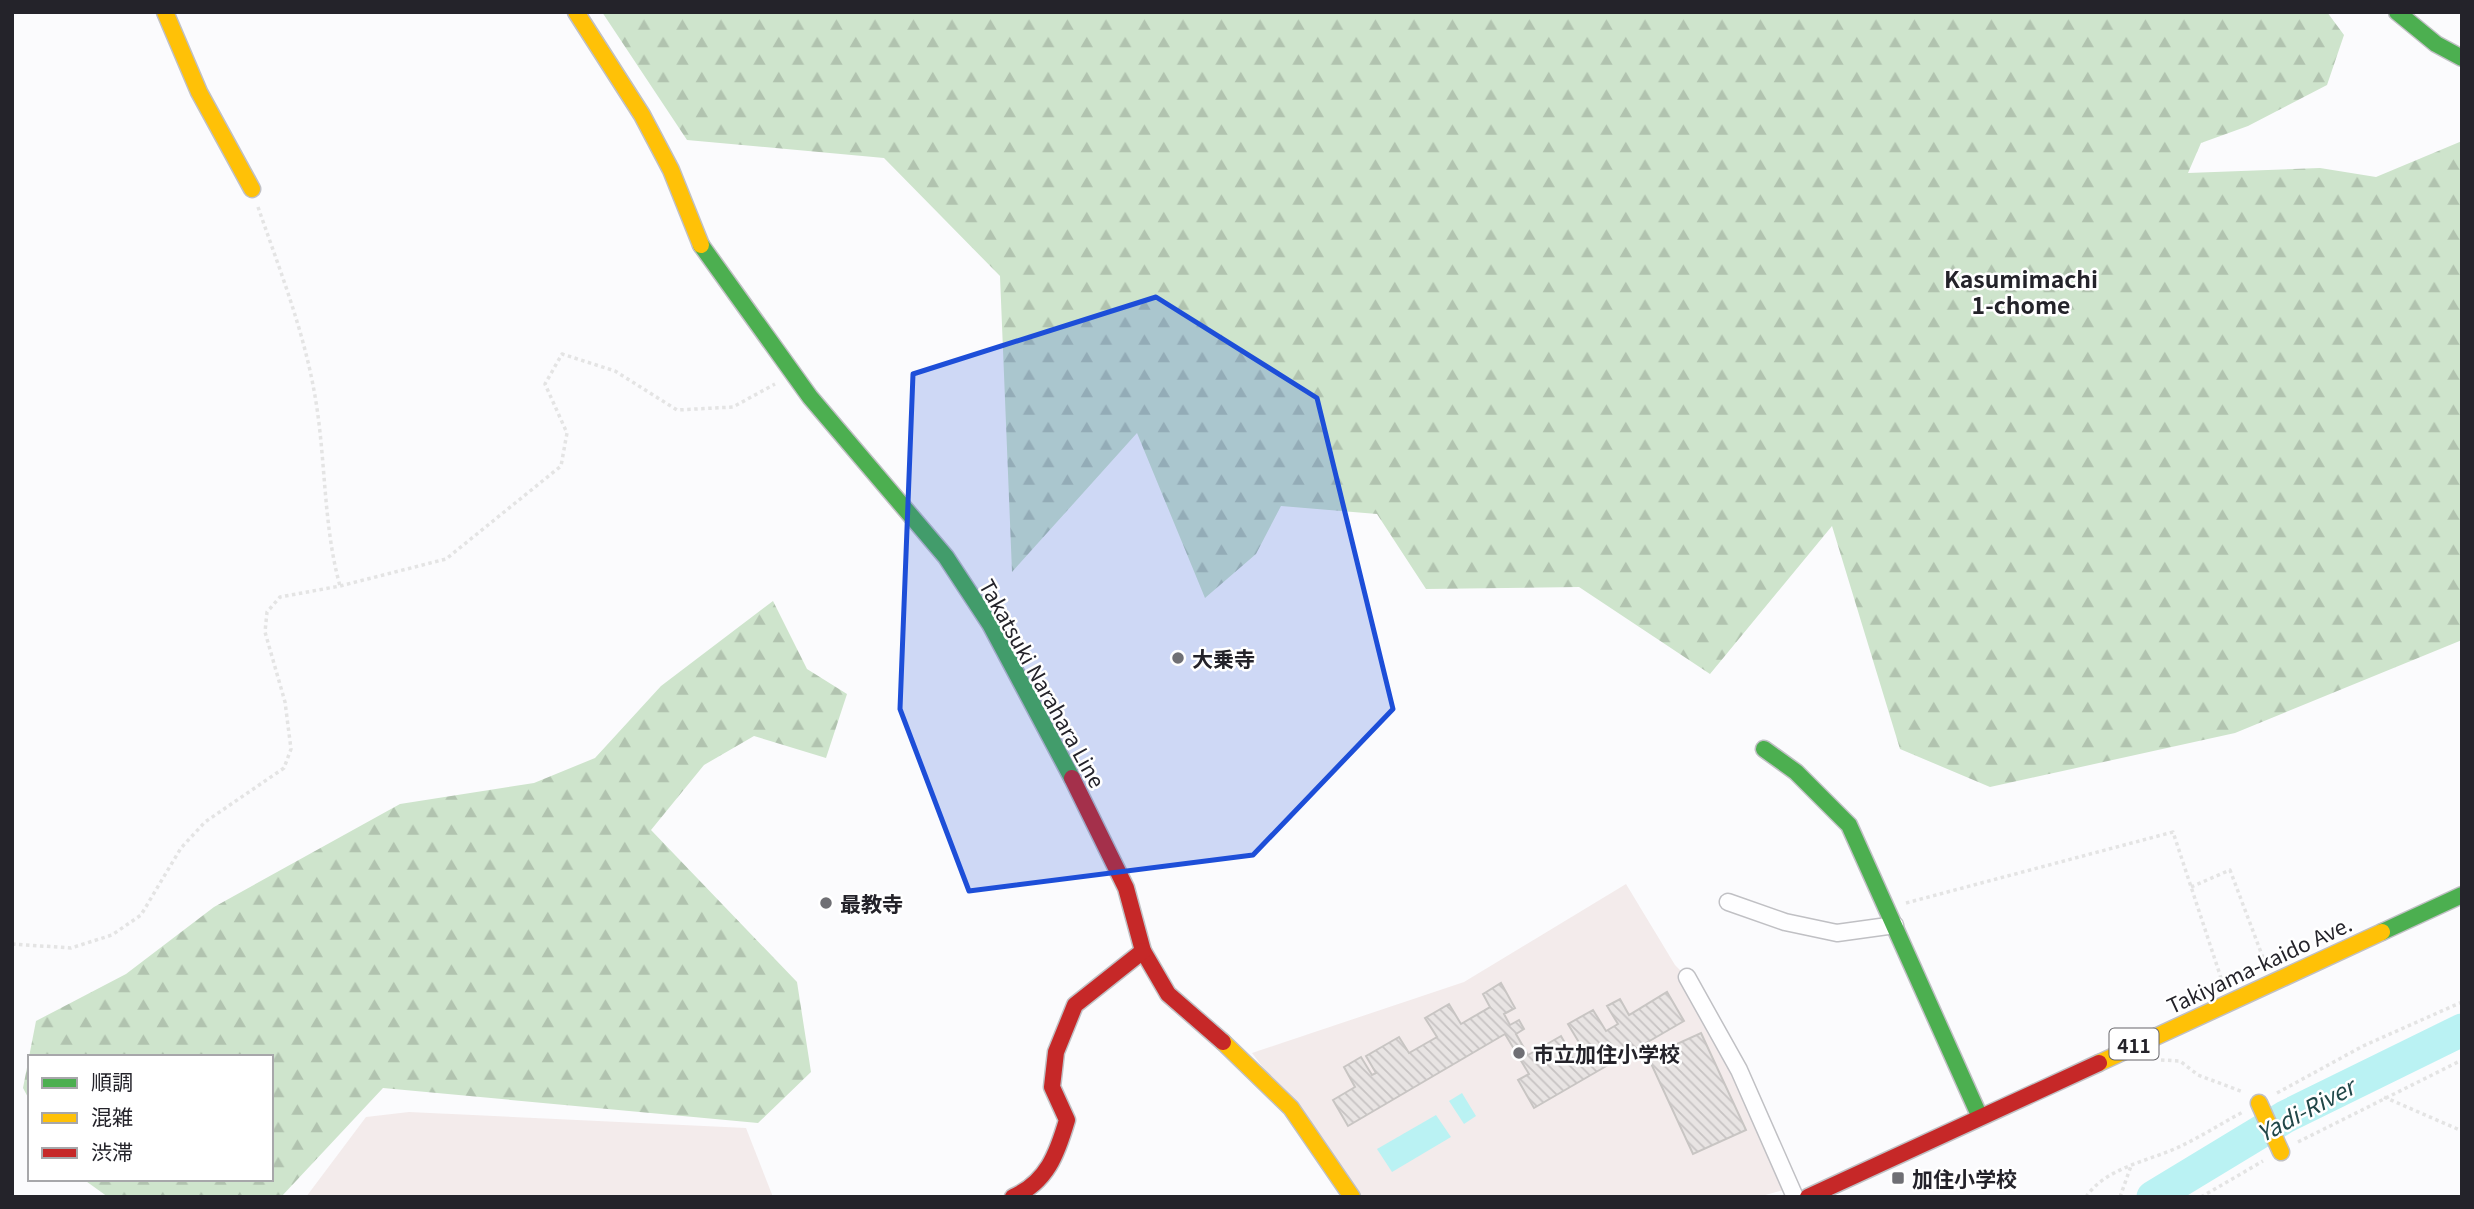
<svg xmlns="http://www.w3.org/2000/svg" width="2474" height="1209" font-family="Georgia,'Noto Sans JP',serif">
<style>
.education{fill:#f3ebeb}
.forest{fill:url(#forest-firs)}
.water{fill:#baf2f3}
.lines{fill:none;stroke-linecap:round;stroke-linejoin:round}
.river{stroke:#baf2f3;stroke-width:33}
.building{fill:url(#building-back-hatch);stroke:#c8c5c3;stroke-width:2}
.street-casing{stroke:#c0c0c4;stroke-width:19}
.fast-casing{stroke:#c0c0c4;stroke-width:19}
.slow-casing{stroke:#c0c0c4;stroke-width:19}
.jam-casing{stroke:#c0c0c4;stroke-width:19}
.path{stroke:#e4e4e4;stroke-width:3.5;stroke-dasharray:3.5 3.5;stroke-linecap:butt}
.street{stroke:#fefeff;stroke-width:16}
.fast{stroke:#4caf50;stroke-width:16}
.slow{stroke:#ffc107;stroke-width:16}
.jam{stroke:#c62828;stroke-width:16}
.marked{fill:#1d4ed8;fill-opacity:0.2;stroke:#1d4ed8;stroke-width:5;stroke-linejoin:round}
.poi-dot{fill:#6f6f74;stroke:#fff;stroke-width:2.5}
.labels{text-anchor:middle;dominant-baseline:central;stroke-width:5;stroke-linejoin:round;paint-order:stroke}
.shield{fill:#fff;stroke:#66656a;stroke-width:2}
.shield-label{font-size:19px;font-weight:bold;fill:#24232a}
.poi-label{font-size:21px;font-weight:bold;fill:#24232a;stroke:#fff;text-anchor:start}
.street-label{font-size:21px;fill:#24232a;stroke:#fff}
.neighbourhood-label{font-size:23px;font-weight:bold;fill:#24232a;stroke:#fff}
.water-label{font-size:23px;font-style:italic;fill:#214748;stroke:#fff}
</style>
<defs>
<pattern id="forest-firs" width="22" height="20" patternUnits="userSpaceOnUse" patternTransform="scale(1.75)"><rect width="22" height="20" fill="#cee4cc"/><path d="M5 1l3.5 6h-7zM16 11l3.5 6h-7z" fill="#b1c3af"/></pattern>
<pattern id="building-back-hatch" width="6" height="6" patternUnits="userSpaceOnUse" patternTransform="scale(1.75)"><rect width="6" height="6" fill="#e8e4e3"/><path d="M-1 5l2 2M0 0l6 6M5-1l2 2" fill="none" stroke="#c7c3c3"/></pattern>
</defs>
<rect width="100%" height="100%" fill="#fbfbfd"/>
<g class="education">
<polygon points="1626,884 1675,965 1687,977 1791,1188 1758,1197 1362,1197 1252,1053 1464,982"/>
<polygon points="409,1112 746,1128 773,1197 306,1197 366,1117"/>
</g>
<g class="forest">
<polygon points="602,12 2327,12 2344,35 2327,85 2248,126 2201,143 2188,173 2320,168 2376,177 2462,141 2462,640 2235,733 1990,787 1900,749 1832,526 1710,674 1579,587 1426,589 1377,514 1281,506 1256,554 1205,598 1137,433 1012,572 1000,276 884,158 687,140"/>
<polygon points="773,601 807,669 847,694 826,758 754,736 704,765 651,830 797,982 811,1072 758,1123 383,1088 281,1197 108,1197 83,1179 271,1179 271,1057 30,1057 30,1101 23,1088 36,1021 126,974 214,907 400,804 534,783 595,758 661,686"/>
</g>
<g class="water">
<polygon points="1462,1093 1476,1116 1464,1124 1449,1101"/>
<polygon points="1436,1115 1451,1137 1392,1172 1377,1149"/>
</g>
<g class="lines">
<polyline class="river" points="2153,1197 2285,1117 2462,1030"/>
</g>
<g class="building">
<polygon points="1501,983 1515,1008 1504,1014 1510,1025 1519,1020 1524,1029 1516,1034 1528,1055 1561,1036 1569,1050 1580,1044 1568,1024 1593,1010 1606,1031 1618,1024 1607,1006 1620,999 1629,1015 1667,992 1684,1021 1534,1108 1518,1080 1529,1074 1505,1034 1348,1126 1333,1100 1355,1087 1344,1067 1361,1057 1372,1075 1376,1073 1366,1056 1399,1037 1409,1053 1437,1037 1425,1018 1449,1004 1461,1024 1490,1007 1483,994"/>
<polygon points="1701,1033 1746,1130 1693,1154 1648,1057"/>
</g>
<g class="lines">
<g class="street-casing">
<g id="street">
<polyline points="1728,902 1785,922 1837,933 1895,925"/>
<polyline points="1687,977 1739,1070 1795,1197"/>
</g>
</g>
<g class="fast-casing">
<g id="fast">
<polyline points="2397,12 2436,44 2462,58"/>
<polyline points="701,245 810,397 946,557 990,624 1072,778"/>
<polyline points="1764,749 1796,772 1849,825 1979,1115"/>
<polyline points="2382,932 2462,895"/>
</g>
</g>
<g class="slow-casing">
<g id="slow">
<polyline points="165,12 199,92 252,189"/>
<polyline points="576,12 642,115 671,170 701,245"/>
<polyline points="1223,1042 1291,1108 1352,1197"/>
<polyline points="2099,1063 2382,932"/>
<polyline points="2259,1103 2281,1152"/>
</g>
</g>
<g class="jam-casing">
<g id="jam">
<polyline points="1072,778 1126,888 1143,951 1168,994 1223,1042"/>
<path d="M 1013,1197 C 1047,1182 1057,1154 1067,1120 L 1052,1087 L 1056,1052 L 1075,1005 L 1143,951"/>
<polyline points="1808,1197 2099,1063"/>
</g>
</g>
<g class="path">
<path d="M 258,207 C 279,268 304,331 315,396 C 326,459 323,525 340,586"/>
<polyline points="2191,887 2230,870 2265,963"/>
<polyline points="1906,903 2173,832 2222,981"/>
<polyline points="12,944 71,948 112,935 141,915 181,848 205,822 284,768 291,749 285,702 265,632 267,612 280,597 340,586 446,559 561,466 567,433 545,384 562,354 615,371 677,410 733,407 775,384"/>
<polyline points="2161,1060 2180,1061 2198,1075 2243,1092"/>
<polyline points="2277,1093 2363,1046 2462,1002"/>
<polyline points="2384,1097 2462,1131"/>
<polyline points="2298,1142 2462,1060"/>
<path d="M 2086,1197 C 2106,1167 2150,1161 2181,1146 C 2202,1136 2222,1123 2243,1112"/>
<polyline points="2120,1197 2131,1166"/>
<polyline points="2201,1197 2263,1161"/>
</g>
<use href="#street" class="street"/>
<use href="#fast" class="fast"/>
<use href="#slow" class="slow"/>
<use href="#jam" class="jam"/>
</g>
<path class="marked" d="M 1156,297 L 1317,398 L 1393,709 L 1253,855 L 969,891 L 900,709 L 913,374 Z"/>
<g class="poi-dot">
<circle cx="1178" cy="658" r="7"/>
<circle cx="826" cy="903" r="7"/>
<circle cx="1519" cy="1053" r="7"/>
<rect x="1891" y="1171" width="14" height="14" rx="3.5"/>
</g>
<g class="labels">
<rect class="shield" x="2109.5" y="1028.5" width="49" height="31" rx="5"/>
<g class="shield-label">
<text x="2134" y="1044">411</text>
</g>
<g class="poi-label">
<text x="1192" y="658">大乗寺</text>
<text x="840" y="903">最教寺</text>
<text x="1533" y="1053">市立加住小学校</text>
<text x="1912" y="1178">加住小学校</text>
</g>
<g class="street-label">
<text transform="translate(1043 683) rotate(61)">Takatsuki Narahara Line</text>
<text transform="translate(2259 964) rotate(-25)">Takiyama-kaido Ave.</text>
</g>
<g class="neighbourhood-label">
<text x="2021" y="278">Kasumimachi<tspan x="2021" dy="26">1-chome</tspan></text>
</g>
<g class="water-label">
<text transform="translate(2305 1109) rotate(-28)">Yadi-River</text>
</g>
</g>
<rect width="2474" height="1209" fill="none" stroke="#24232a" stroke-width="28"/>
<rect x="28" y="1055" width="245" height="126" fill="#ffffff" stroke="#a7a7aa" stroke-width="2"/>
<rect x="42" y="1078" width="35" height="10" fill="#4caf50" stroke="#a7a7aa" stroke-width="2"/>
<text x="91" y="1090" font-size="21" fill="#24232a">順調</text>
<rect x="42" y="1113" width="35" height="10" fill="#ffc107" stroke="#a7a7aa" stroke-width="2"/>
<text x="91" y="1125" font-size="21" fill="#24232a">混雑</text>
<rect x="42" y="1148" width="35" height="10" fill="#c62828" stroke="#a7a7aa" stroke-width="2"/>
<text x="91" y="1160" font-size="21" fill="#24232a">渋滞</text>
</svg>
